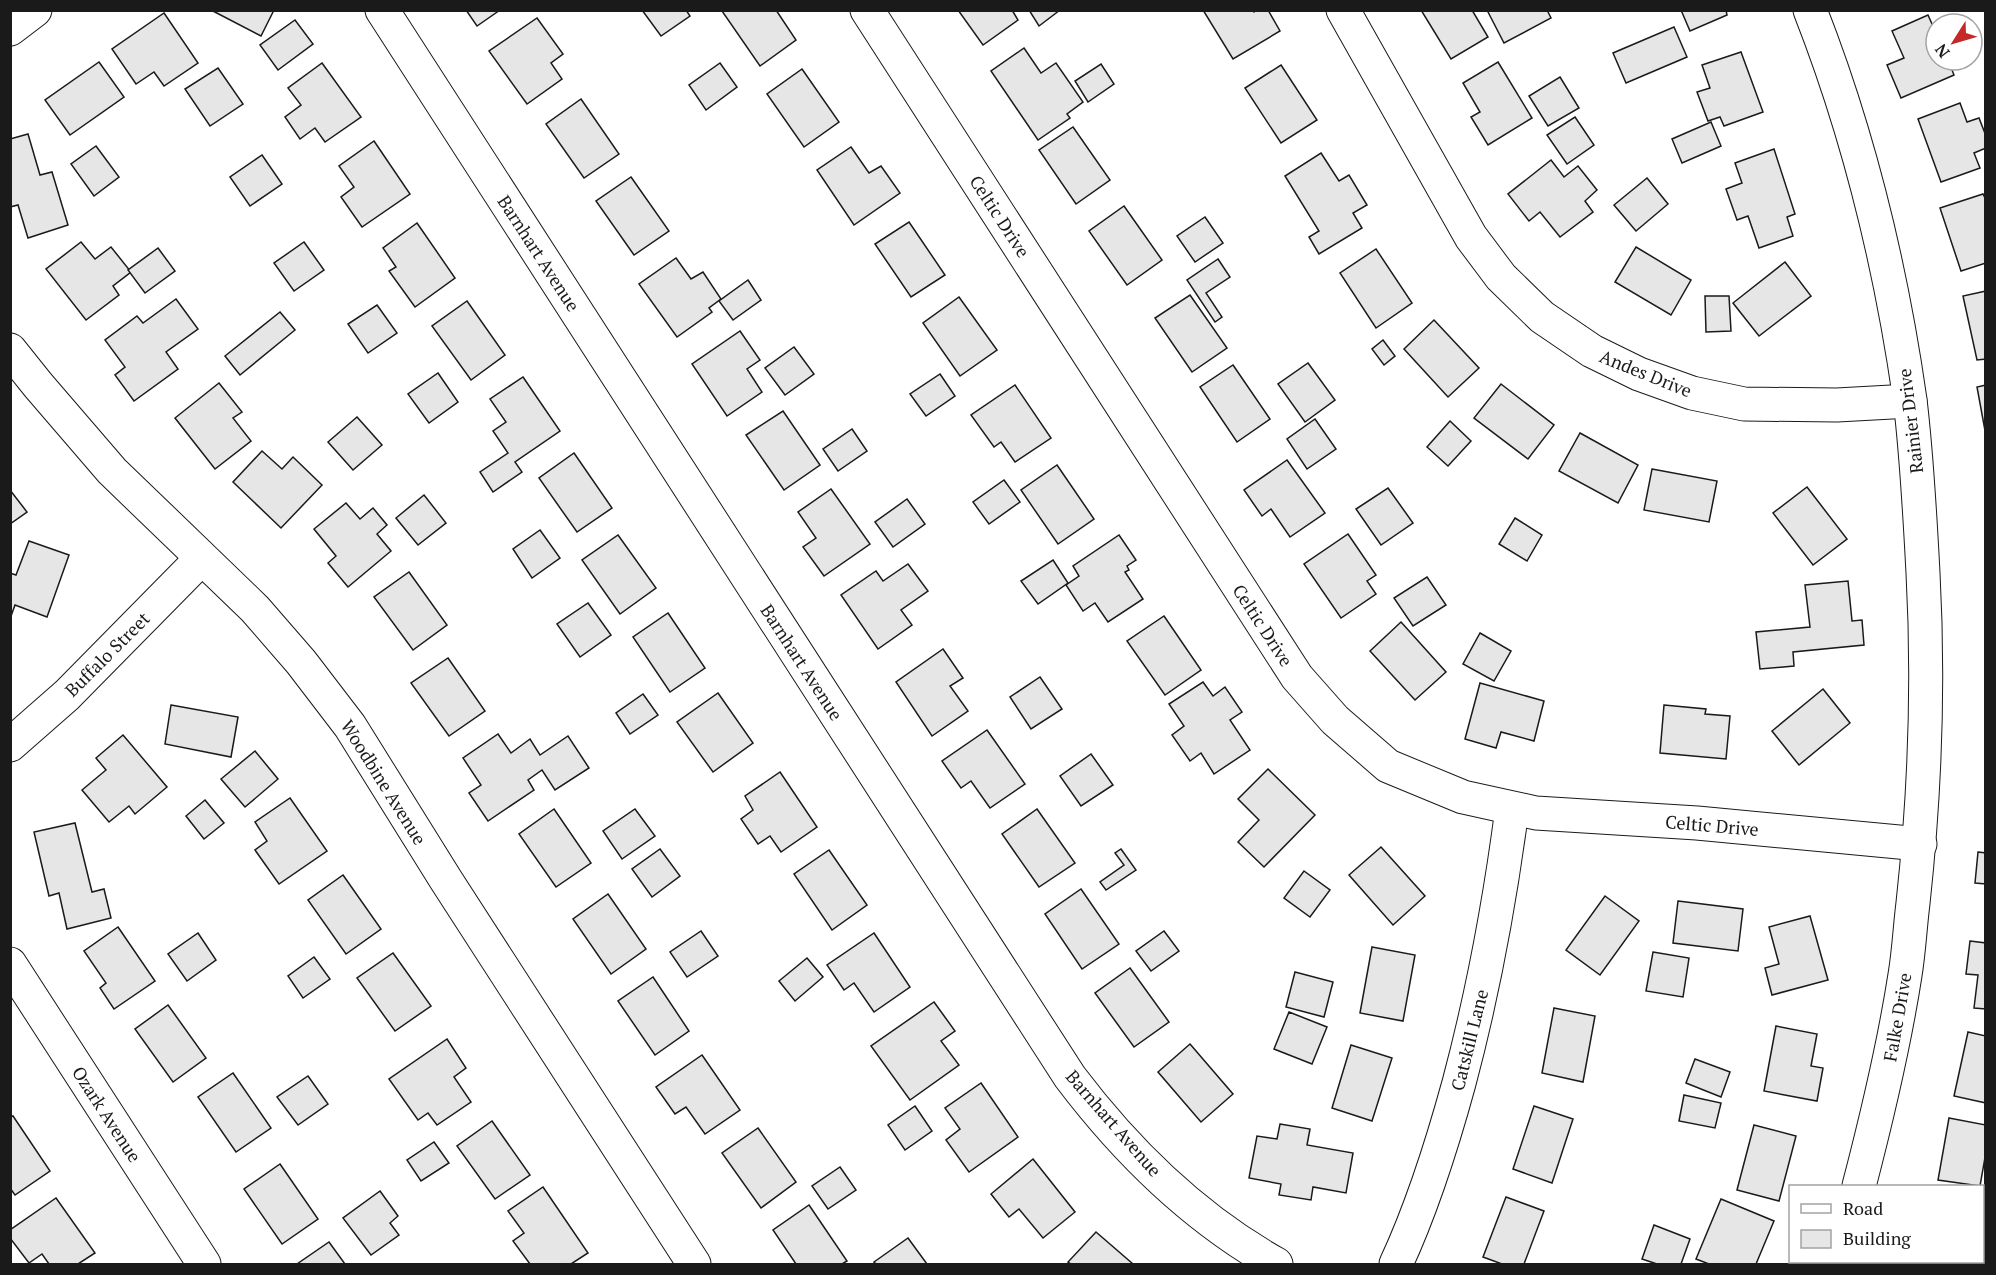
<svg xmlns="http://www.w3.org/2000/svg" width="1996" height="1275" font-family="'PT Serif',serif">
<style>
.building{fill:#e6e6e6;stroke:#1a1a1a;stroke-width:1.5}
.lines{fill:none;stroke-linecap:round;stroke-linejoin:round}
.minor-casing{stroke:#1a1a1a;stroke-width:35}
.minor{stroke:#fff;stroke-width:33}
.labels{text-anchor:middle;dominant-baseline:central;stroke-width:4.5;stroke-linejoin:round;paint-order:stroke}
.street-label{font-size:18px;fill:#1a1a1a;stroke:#fff}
</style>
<rect width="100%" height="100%" fill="#fff"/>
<g class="building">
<polygon points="211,10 274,10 261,36"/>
<polygon points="466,10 500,10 477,26"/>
<polygon points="642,10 686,10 690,16 661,36"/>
<polygon points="776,10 796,40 760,66 722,11"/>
<polygon points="958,10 1012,10 1018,20 983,45"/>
<polygon points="1029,10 1060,10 1039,26"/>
<polygon points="1203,10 1253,10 1254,12 1257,10 1268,10 1280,31 1233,59"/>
<polygon points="1421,10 1472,10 1488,37 1451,59"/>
<polygon points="1487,10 1547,10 1551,18 1504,43"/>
<polygon points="1681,10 1726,10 1727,15 1690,31"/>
<polygon points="164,13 198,63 164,86 154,72 136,84 112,49"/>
<polygon points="1928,15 1936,33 1936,60 1948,60 1954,75 1901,98 1887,65 1904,58 1892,31"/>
<polygon points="537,18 563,54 551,63 562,79 527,104 489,51"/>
<polygon points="295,20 313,44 278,70 260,45"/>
<polygon points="1674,27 1687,57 1626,83 1613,53"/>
<polygon points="1024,48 1041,73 1056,63 1083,102 1067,114 1070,118 1038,140 991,71"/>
<polygon points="1741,52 1763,112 1724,126 1720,117 1708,121 1697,92 1710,88 1702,65"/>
<polygon points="99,62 124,97 70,135 45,100"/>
<polygon points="1498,62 1532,118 1488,145 1471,117 1480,112 1463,83"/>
<polygon points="322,63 361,117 325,142 315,128 300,139 285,117 301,105 288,88"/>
<polygon points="720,63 737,87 706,110 689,85"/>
<polygon points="1101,64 1114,84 1088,102 1075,81"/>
<polygon points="1281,65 1317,120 1281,143 1245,88"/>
<polygon points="218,68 243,104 210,126 185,89"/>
<polygon points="802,69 839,122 804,147 767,94"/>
<polygon points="1560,77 1579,108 1548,126 1529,96"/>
<polygon points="581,99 619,154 584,178 546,124"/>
<polygon points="1960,103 1967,122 1979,118 1986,136 1986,148 1974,153 1980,168 1941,182 1918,119"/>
<polygon points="1575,117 1594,145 1567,164 1547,135"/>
<polygon points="1711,122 1721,146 1682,163 1672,139"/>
<polygon points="1073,127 1110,180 1076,204 1039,150"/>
<polygon points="28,134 40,175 52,172 68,225 28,238 18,205 10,207 10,139"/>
<polygon points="374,141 410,194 362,227 341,197 354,187 339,166"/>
<polygon points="96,146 119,177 94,196 71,164"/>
<polygon points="851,147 869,173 881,166 900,193 854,225 817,170"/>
<polygon points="1774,149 1795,214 1787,217 1793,236 1759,248 1748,216 1737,220 1726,189 1742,183 1735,163"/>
<polygon points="1321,153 1339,181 1349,175 1367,205 1353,213 1362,228 1319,254 1309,237 1319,231 1285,176"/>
<polygon points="262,155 282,184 250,206 230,177"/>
<polygon points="1551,160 1564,177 1578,166 1597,190 1585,201 1593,212 1560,237 1540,212 1529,221 1508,194"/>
<polygon points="631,177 669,231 634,255 596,201"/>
<polygon points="1647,178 1668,204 1636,231 1614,205"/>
<polygon points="1983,194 1986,200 1986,263 1961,271 1940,208"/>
<polygon points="1124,206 1162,260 1127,285 1089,231"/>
<polygon points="1205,217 1223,243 1195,262 1177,236"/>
<polygon points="909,222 945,275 911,297 875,244"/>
<polygon points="417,223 455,278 415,307 389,271 396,267 383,248"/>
<polygon points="81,242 95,259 111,247 131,272 113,286 119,295 86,320 46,269"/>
<polygon points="304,242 324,270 294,291 274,263"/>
<polygon points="1636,247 1691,280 1671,315 1615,282"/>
<polygon points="158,248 175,271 145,293 128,270"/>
<polygon points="1376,249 1412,303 1376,328 1340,273"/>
<polygon points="676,258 691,279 703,272 721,299 709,308 712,312 677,337 639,284"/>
<polygon points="1218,259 1230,277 1206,293 1222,317 1215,322 1187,280"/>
<polygon points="1785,262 1811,296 1759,336 1733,303"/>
<polygon points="748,280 761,300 733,320 719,301"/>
<polygon points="1986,291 1986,359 1977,360 1963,296"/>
<polygon points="1190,295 1227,348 1192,372 1155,318"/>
<polygon points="1705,296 1729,296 1731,331 1706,332"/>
<polygon points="959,297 997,350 960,376 923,323"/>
<polygon points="176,299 198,329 166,352 178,369 134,401 115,375 125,367 105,340 137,316 143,323"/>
<polygon points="467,301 505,355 471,380 432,326"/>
<polygon points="377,305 397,333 368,353 348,324"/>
<polygon points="280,312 295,330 240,375 225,356"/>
<polygon points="1434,320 1479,368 1448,397 1404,349"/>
<polygon points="740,331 760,360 747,369 762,392 727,416 692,364"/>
<polygon points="1383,340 1395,356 1384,365 1372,349"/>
<polygon points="794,347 814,374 785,395 765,368"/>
<polygon points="1308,363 1335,400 1305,422 1278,384"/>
<polygon points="1233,365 1270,419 1237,442 1200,387"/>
<polygon points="438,373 458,402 429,423 408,394"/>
<polygon points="940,374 955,396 926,416 910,394"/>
<polygon points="523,377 560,431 515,462 522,472 493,492 480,472 508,453 493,431 506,422 490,399"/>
<polygon points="219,383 242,412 233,418 251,441 215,469 175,418"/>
<polygon points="1501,384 1554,425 1528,459 1474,418"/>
<polygon points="1015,385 1051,438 1015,462 1001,442 994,447 971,415"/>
<polygon points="1986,385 1986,436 1977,387"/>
<polygon points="783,411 820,465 784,490 746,435"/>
<polygon points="357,417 382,445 353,470 328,442"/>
<polygon points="1315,419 1336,449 1307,469 1287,439"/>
<polygon points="1450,421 1471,441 1448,466 1427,447"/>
<polygon points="852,429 867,451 838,471 823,449"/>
<polygon points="1580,433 1638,465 1618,503 1559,471"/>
<polygon points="262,451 282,469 293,457 322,485 281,528 233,482"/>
<polygon points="574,453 612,508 577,532 539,478"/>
<polygon points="1287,460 1325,513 1290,537 1271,509 1262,516 1244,490"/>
<polygon points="1057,465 1094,519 1058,544 1021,490"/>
<polygon points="1652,469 1717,481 1709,522 1644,510"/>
<polygon points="1004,480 1020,502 989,524 973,502"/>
<polygon points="1807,487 1847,539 1813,565 1773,513"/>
<polygon points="1388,488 1413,523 1381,545 1356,509"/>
<polygon points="831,489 870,544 824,576 803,547 816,538 798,512"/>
<polygon points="10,490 27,512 10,524"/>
<polygon points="424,495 446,523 418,545 396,518"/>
<polygon points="907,499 925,524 893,547 875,522"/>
<polygon points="346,503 360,519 373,508 387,525 377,534 391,551 348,587 328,563 336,556 314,529"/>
<polygon points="1515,518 1542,535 1527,561 1499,544"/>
<polygon points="540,530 560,558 532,578 513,549"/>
<polygon points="1348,534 1376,575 1367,581 1376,594 1341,618 1304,564"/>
<polygon points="618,535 656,588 620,614 582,560"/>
<polygon points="1119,535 1136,560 1127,566 1129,570 1125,572 1143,599 1108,622 1095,603 1083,611 1066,585 1079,576 1073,566"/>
<polygon points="29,541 69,555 47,617 15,605 10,619 10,573 16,575"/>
<polygon points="1053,560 1068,583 1038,604 1021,581"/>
<polygon points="908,564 928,591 901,610 912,625 878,649 841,595 876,571 883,581"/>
<polygon points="409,572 447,625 413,650 374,597"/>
<polygon points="1427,577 1446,605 1413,626 1394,598"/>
<polygon points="1848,581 1852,621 1862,620 1864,645 1793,652 1794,666 1760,669 1756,632 1810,627 1805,585"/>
<polygon points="588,603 611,635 580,657 557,624"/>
<polygon points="668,613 705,668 670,692 633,637"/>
<polygon points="1164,616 1201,670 1165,695 1127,641"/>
<polygon points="1401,622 1446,672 1415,700 1370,651"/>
<polygon points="1480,633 1511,651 1494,681 1463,664"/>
<polygon points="943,649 963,678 950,686 968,711 932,736 896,682"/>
<polygon points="448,658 485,711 449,736 411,683"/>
<polygon points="1040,677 1062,709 1031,729 1010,697"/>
<polygon points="1203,682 1213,696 1225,687 1242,712 1230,720 1250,750 1214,774 1201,753 1190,761 1172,735 1184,726 1169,704"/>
<polygon points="1480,683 1544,701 1534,741 1501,732 1496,748 1465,739"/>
<polygon points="1823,689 1850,723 1799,765 1772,731"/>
<polygon points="718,693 753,743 713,772 677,722"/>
<polygon points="643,694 658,715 630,734 616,713"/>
<polygon points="171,705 238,717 231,757 165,744"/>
<polygon points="1664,705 1706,709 1705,714 1730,716 1726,759 1660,753"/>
<polygon points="987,730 1025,784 990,808 971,781 961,788 942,761"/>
<polygon points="498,734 511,753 530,739 540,755 568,736 589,768 555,790 542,770 528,780 534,790 488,821 469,793 481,785 463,758"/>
<polygon points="123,735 167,787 135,814 129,806 109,822 82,790 106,770 96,758"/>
<polygon points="255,751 278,779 245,807 221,779"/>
<polygon points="1091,754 1113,785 1081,806 1060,776"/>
<polygon points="1268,769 1315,815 1264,867 1238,842 1259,820 1238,799"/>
<polygon points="780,772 817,827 781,852 770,836 758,844 741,819 753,810 745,796"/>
<polygon points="290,798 327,851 279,884 255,850 267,841 255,822"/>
<polygon points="205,800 224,823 204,839 186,816"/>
<polygon points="554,809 591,863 556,887 519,834"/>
<polygon points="635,809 655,836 622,859 603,831"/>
<polygon points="1037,809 1075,863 1039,887 1002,834"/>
<polygon points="75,823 92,892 104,889 111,918 67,929 59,893 49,896 34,832"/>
<polygon points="1381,847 1425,896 1393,925 1349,875"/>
<polygon points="660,849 680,876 652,897 632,869"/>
<polygon points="1121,849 1136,870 1106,890 1100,882 1124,865 1115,853"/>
<polygon points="829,850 867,905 832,930 794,874"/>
<polygon points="1978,852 1986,853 1986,884 1975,883"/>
<polygon points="1304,871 1330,890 1310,917 1284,898"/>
<polygon points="343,875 381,929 346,954 308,900"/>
<polygon points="1081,889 1119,944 1082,969 1045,914"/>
<polygon points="608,894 646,949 611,974 573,919"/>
<polygon points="1605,896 1639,921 1600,975 1566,950"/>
<polygon points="1678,901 1743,909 1738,951 1673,943"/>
<polygon points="1810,916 1828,980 1772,995 1765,968 1779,964 1769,927"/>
<polygon points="118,927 155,981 114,1009 100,988 106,983 84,951"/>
<polygon points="701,931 718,956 687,977 670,952"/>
<polygon points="1164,931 1179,951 1151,971 1136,951"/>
<polygon points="198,933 216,960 187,981 168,954"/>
<polygon points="874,933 910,987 874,1012 854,983 844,990 827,965"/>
<polygon points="1970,941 1986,943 1986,1009 1974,1008 1978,975 1966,974"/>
<polygon points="1372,947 1415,955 1403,1021 1360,1013"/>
<polygon points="1653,952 1689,958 1683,997 1646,991"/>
<polygon points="393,953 431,1006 395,1031 357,978"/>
<polygon points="314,957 330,979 303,998 288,976"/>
<polygon points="807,958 823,977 795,1001 779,981"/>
<polygon points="1130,968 1169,1022 1134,1047 1095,993"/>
<polygon points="1295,972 1333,982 1324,1017 1286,1007"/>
<polygon points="653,977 689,1031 655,1055 618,1001"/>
<polygon points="934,1002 955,1031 941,1041 959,1065 910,1100 871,1046"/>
<polygon points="168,1005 206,1058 173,1082 135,1029"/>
<polygon points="1554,1008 1595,1016 1583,1082 1542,1073"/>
<polygon points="1289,1012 1327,1027 1312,1064 1274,1049"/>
<polygon points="1776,1026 1817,1034 1811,1066 1823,1068 1817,1101 1764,1091"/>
<polygon points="1968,1032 1986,1036 1986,1103 1954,1096"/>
<polygon points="447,1039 466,1068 454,1077 471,1102 437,1125 428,1113 418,1120 389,1079"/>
<polygon points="1190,1044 1233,1094 1201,1122 1158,1072"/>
<polygon points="1351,1045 1392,1058 1372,1121 1332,1108"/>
<polygon points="702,1055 740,1110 705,1134 686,1107 675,1114 656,1087"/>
<polygon points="1695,1059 1730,1072 1721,1097 1686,1083"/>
<polygon points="233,1073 271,1128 236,1152 198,1097"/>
<polygon points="308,1076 328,1104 298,1125 277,1097"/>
<polygon points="981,1083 1018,1137 969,1172 946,1140 960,1129 945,1108"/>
<polygon points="1684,1095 1721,1103 1715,1128 1679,1121"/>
<polygon points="915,1106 932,1131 905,1150 888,1125"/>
<polygon points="1534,1106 1573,1119 1552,1183 1513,1169"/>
<polygon points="13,1116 50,1171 15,1195 10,1188 10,1117"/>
<polygon points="1949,1118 1986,1125 1986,1152 1980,1186 1938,1180"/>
<polygon points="492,1121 530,1175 495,1199 457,1146"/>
<polygon points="1280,1124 1310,1129 1307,1145 1353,1153 1346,1193 1313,1187 1311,1200 1279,1195 1281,1184 1249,1178 1257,1136 1277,1139"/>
<polygon points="1754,1125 1796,1136 1779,1201 1737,1190"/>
<polygon points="758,1128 796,1182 761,1208 722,1153"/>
<polygon points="434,1142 449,1163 421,1181 407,1160"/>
<polygon points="1033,1159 1075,1212 1043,1238 1019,1209 1009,1217 991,1194"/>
<polygon points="280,1164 318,1219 282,1244 244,1189"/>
<polygon points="840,1167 856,1190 828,1209 812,1186"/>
<polygon points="543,1187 588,1253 571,1264 530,1264 513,1241 524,1233 508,1211"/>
<polygon points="380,1191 398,1216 390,1223 399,1235 371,1255 343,1218"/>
<polygon points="1506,1197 1544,1211 1524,1264 1502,1264 1483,1257"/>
<polygon points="56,1198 95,1253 78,1264 49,1264 42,1254 29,1263 10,1238 10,1230"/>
<polygon points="1721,1199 1774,1221 1756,1264 1709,1264 1696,1259"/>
<polygon points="809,1205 847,1261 842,1264 796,1264 773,1230"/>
<polygon points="1654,1225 1690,1239 1681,1264 1657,1264 1642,1259"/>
<polygon points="1096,1232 1133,1264 1071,1264 1068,1262"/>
<polygon points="908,1238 927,1264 876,1264 874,1262"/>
<polygon points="329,1242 345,1264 297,1264"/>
<polygon points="1910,1262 1955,1262 1954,1264 1909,1264"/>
</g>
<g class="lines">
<g class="minor-casing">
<g id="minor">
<path d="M 382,10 L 1070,1077 C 1126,1151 1196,1219 1276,1264"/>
<polyline points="867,10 1297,677 1335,720 1388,766 1463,797 1536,813 1697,823 1920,844"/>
<polyline points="1343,10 1471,237 1501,277 1542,317 1592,351 1639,374 1692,393 1744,404 1837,405 1910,401"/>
<path d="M 1810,10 C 1859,135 1891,267 1910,400 C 1917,457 1920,516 1923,573 C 1929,684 1925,793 1913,903 C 1910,927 1909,951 1905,975 C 1894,1046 1877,1117 1859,1186"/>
<polyline points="10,29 35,10"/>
<polyline points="10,350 38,385 112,471 255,609 301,662 350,726 446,880 694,1264"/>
<polyline points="10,745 67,695 201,559"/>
<polyline points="10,964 204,1264"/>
<path d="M 1396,1264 C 1423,1206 1442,1145 1459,1083 C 1483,993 1500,901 1512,809"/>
<polyline points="1836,1264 1837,1262"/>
</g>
</g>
<use href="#minor" class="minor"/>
</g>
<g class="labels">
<g class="street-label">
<text transform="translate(1000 216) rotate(57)">Celtic Drive</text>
<text transform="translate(539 253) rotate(57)">Barnhart Avenue</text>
<text transform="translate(1646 373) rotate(22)">Andes Drive</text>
<text transform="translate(1910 421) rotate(-97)">Rainier Drive</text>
<text transform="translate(1263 625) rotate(57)">Celtic Drive</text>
<text transform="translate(107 654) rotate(-45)">Buffalo Street</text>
<text transform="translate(802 662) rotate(57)">Barnhart Avenue</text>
<text transform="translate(384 782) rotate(58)">Woodbine Avenue</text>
<text transform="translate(1712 825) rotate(5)">Celtic Drive</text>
<text transform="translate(1897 1017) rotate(-80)">Falke Drive</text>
<text transform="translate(1469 1040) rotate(-76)">Catskill Lane</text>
<text transform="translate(107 1114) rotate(57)">Ozark Avenue</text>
<text transform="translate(1114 1123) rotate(49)">Barnhart Avenue</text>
</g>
</g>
<rect width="1996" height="1275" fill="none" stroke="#1a1a1a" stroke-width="24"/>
<rect x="1789" y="1185" width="195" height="78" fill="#ffffff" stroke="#a3a3a3" stroke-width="1.5"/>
<rect x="1801" y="1204" width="30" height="9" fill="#ffffff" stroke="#a3a3a3" stroke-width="1.5"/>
<text x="1843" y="1215" font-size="18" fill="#1a1a1a">Road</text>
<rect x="1801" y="1230" width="30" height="18" fill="#e6e6e6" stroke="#a3a3a3" stroke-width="1.5"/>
<text x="1843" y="1245" font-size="18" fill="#1a1a1a">Building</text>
<g transform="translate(1954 42) rotate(233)"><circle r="28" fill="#ffffff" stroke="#a3a3a3" stroke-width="1.5"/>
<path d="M0-4.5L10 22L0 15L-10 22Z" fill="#c62828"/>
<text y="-9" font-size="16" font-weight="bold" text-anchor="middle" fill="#1a1a1a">N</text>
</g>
</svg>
